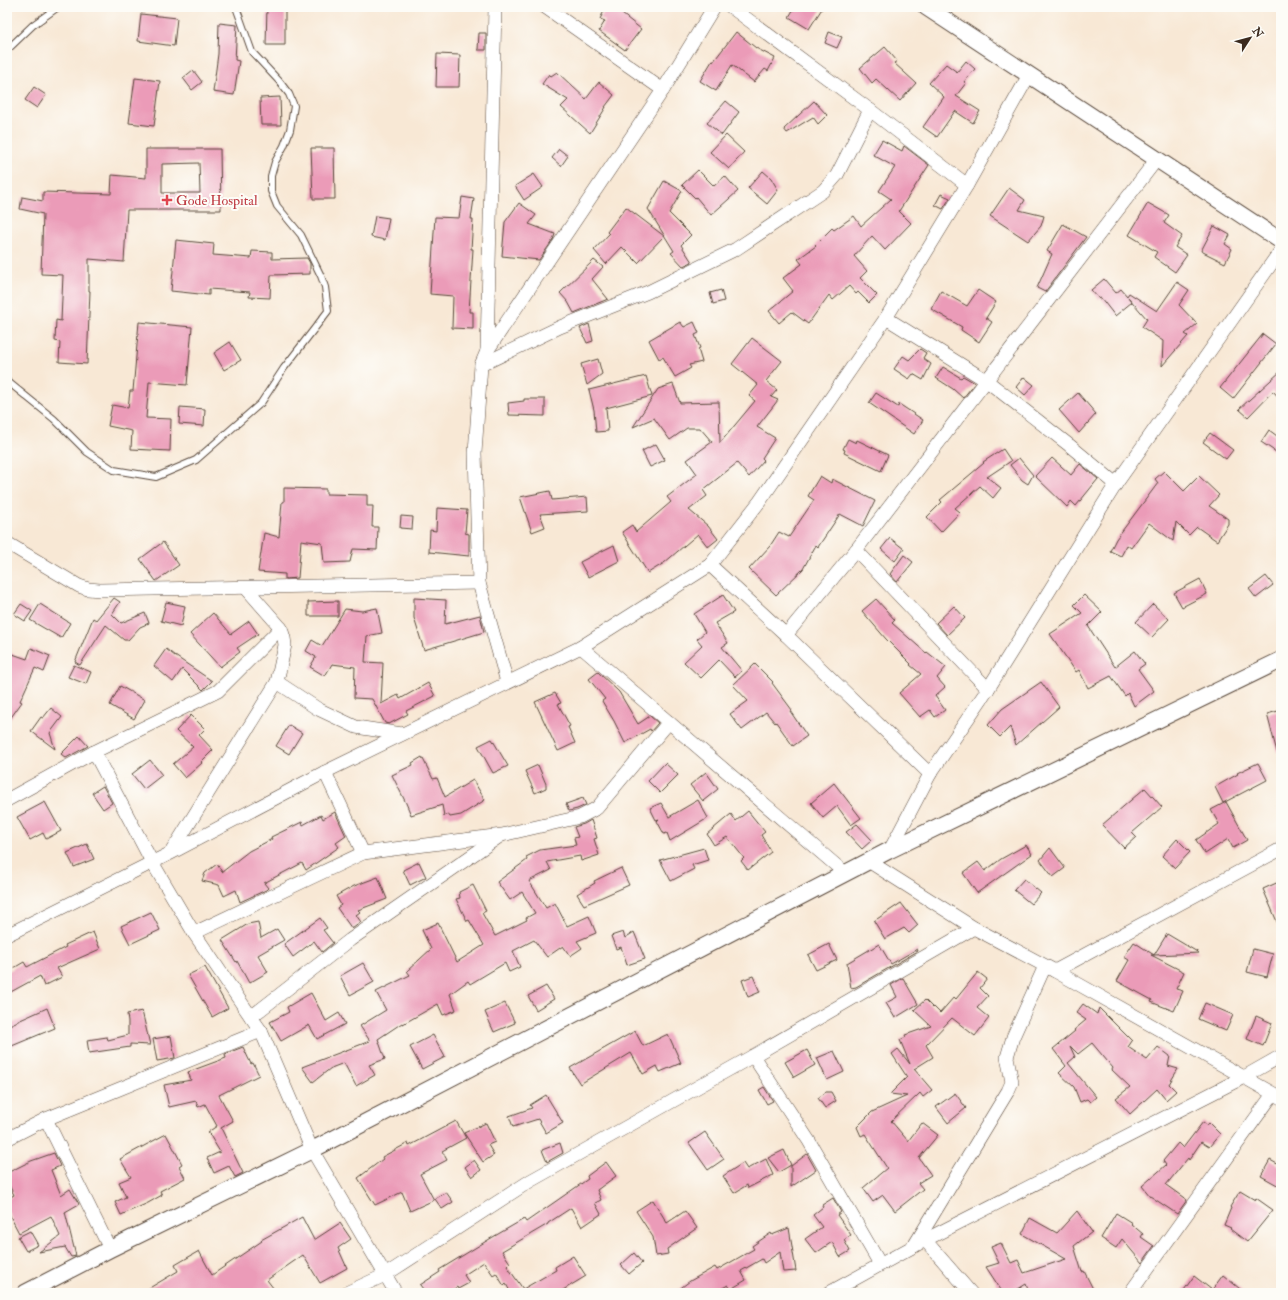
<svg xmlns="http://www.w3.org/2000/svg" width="1288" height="1300" font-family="'IM FELL Double Pica',serif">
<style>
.building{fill:#eb9bb8;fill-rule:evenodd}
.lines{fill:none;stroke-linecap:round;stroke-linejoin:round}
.service-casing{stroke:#574639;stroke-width:8}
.minor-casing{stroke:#574639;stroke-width:14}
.tertiary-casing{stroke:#574639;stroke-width:18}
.service{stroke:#fff;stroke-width:6}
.minor{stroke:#fff;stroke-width:13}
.tertiary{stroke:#fff;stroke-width:16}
.health-dot{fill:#e0444e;stroke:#fdfcf7;stroke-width:1.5}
.labels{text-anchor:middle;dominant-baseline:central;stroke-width:4;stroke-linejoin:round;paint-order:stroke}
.health-label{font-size:14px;fill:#be3a42;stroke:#fdfcf7;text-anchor:start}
</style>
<rect width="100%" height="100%" fill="#fdfcf7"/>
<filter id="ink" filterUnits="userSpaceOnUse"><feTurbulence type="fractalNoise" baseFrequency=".025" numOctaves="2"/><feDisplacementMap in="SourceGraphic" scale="8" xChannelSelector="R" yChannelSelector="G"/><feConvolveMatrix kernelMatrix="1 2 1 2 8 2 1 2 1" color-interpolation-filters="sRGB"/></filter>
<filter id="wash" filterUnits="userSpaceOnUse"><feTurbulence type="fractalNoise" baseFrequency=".012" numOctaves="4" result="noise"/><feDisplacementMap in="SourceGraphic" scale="16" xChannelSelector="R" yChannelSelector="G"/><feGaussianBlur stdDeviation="0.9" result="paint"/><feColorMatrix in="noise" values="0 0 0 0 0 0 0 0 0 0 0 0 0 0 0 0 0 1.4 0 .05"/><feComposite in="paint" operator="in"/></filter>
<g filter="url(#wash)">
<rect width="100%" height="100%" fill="#f8e8d5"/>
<g id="blocks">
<g class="building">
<polygon points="267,7 285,7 285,45 266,45"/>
<polygon points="606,7 625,7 622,14 641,29 625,50 599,31 605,21 600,19"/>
<polygon points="795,7 823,7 809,29 789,17"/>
<polygon points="141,14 177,18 174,46 138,41"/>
<polygon points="219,23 237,25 235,60 239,61 234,95 213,92 218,54"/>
<polygon points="736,32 756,48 775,58 768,71 765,69 754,82 732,65 716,91 700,81 712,61 713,62"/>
<polygon points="829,32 842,37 837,48 825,43"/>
<polygon points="479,33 486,33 486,50 478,50"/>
<polygon points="885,47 897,61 894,63 916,83 900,101 876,79 872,83 860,68"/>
<polygon points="437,54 460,55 459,87 436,87"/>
<polygon points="966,61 975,69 964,82 966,83 956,96 980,111 973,123 955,111 937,137 923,127 944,97 929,83 946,64 957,72"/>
<polygon points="193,70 202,82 192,90 183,78"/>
<polygon points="557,72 586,99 599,82 614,95 605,107 606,107 590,133 561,107 568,100 542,84 549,74 551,76"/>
<polygon points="135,78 160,81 154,126 129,123"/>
<polygon points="34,87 46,95 37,108 25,100"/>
<polygon points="280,97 281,125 261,125 260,98"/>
<polygon points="726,101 739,112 722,135 707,123"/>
<polygon points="814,101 827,115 818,124 813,117 787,133 784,129"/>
<polygon points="726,135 744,152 729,169 710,152"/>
<polygon points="882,140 902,151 904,146 929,165 899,211 911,223 885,250 872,236 854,256 867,271 860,278 877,295 869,303 858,292 856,294 849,286 833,300 829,295 808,324 792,312 779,323 769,311 793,291 783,278 802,264 798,259 816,246 815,245 832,228 834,230 854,216 861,226 891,199 879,191 895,167 873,155"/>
<polygon points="311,148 334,148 335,199 313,199"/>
<path d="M 146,149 L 220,149 L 221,210 L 127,210 L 124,262 L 89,259 L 89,291 L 90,291 L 87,364 L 59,362 L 60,342 L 55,341 L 56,320 L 61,321 L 63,275 L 41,274 L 43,214 L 20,209 L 22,197 L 43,201 L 43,192 L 111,194 L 112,175 L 146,178 ZM 199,163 L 200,193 L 162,193 L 162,164 Z"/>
<polygon points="559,149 568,156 561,166 552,158"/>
<polygon points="698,170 714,186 725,176 738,191 711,215 696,197 695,198 682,185"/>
<polygon points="763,171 771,178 778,190 767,204 748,188"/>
<polygon points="534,174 543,187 524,200 515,186"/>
<polygon points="664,181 682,191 669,213 691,235 681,245 692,262 683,266 671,253 674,251 648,209"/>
<polygon points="1009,188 1025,200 1019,210 1044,216 1041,226 1028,241 990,216"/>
<polygon points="941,194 950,198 943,209 935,205"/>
<polygon points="462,197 474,199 471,219 473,219 471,249 473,249 469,312 473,312 473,329 452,328 453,296 430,294 435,217 459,218"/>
<polygon points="519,203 536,215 529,224 555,234 553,240 539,260 502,256 505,222"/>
<polygon points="1148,203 1169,215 1164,223 1182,236 1175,247 1187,255 1175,272 1154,257 1157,252 1129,235"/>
<polygon points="626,207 664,236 638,263 622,247 606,264 594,250 609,234 607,232"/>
<polygon points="375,216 389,218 385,240 371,237"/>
<polygon points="1063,224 1086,237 1045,292 1037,288 1052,254 1047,251"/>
<polygon points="1214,226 1230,235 1225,244 1232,249 1225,263 1201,251"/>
<polygon points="176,240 214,244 213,255 251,258 252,251 272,252 272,259 307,258 310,263 310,274 271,275 270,298 249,297 250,292 209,289 209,295 171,291"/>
<polygon points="594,260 603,267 592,279 608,299 574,313 568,302 560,293"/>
<polygon points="1104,279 1116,293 1121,289 1127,296 1129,293 1157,311 1177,282 1189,290 1179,305 1197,324 1185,334 1188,336 1162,366 1163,341 1142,327 1147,319 1128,297 1132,302 1115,316 1101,298 1099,299 1091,290"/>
<polygon points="721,290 724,301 713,304 710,293"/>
<polygon points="978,290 996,302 986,318 992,322 979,342 961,330 962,327 931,309 941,291 967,306"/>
<polygon points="139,322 192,327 187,385 149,382 146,418 171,419 170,451 131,449 132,431 108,426 112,405 128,408 130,391 133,391"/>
<polygon points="680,322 684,327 694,322 699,333 695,335 700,348 698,349 702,362 689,365 691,368 675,377 663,357 659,359 649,340"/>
<polygon points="589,324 593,341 587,343 580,328"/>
<polygon points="1263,334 1276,344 1233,399 1220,388"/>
<polygon points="752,338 782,361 766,381 777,390 771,397 778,400 757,427 775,438 762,458 764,460 749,477 737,463 703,490 707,496 689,510 708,526 718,539 708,547 698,534 664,563 648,573 622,532 632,525 636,532 671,502 667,497 697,474 687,460 712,442 700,428 687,428 670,440 654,418 633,427 658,389 673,384 680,403 719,402 720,443 755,401 749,396 758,385 732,364"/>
<polygon points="230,342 241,360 224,370 214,353"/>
<polygon points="920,349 926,353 923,358 931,364 923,380 913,374 909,379 894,369 903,356 909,360"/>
<polygon points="598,359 602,374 587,385 581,364"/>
<polygon points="943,367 961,378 963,376 975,383 963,398 953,389 936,378"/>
<polygon points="1281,371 1281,400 1273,391 1248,417 1239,409"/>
<polygon points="646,376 652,396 606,408 608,431 596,432 594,410 589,390"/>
<polygon points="1024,377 1034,385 1025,395 1016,387"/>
<polygon points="876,393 898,407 899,404 923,420 914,434 869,403"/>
<polygon points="1078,393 1096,414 1079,433 1059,410"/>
<polygon points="524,399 545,399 545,416 509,415 508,403 524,401"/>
<polygon points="180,407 205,409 204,426 179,424"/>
<polygon points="1269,430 1281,439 1281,445 1276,452 1261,442"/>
<polygon points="1210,433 1233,450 1226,459 1203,442"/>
<polygon points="848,439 856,443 857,440 888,455 881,471 844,453 845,450 843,449"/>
<polygon points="656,444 665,460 650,467 642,451"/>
<polygon points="1003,449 1011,461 987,477 1001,488 993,498 980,486 955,508 960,512 941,532 927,517 942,502 940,500 984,463 983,462"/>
<polygon points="1019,458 1033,475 1028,484 1022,480 1010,465"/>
<polygon points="1052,458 1071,475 1080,464 1098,479 1076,506 1071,501 1067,507 1035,476"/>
<polygon points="1164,471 1184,491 1199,476 1219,495 1209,506 1228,519 1228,524 1217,541 1197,527 1189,535 1176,522 1173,541 1149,523 1131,548 1127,545 1121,556 1110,551 1116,539 1158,483 1155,479"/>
<polygon points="820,476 831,483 832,479 875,501 863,526 840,514 818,547 816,545 803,569 776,595 749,569 770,546 779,532 789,537 814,500 808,496"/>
<polygon points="284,488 326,489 326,494 367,495 367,506 373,506 372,527 378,527 377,550 353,549 350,562 324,563 322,543 301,540 298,578 285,579 285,574 258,572 264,533 279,537 282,502 284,502"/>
<polygon points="550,491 552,500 587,497 588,511 540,514 545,527 532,532 520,497"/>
<polygon points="437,508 467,510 465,533 469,534 469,556 429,552 430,530 436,531"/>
<polygon points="401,516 413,517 412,529 400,528"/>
<polygon points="890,538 904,549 895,561 881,549"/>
<polygon points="163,542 179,565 156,581 140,559"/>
<polygon points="614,545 619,561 588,577 580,562"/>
<polygon points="904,555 913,562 897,582 890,574"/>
<polygon points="1266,576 1273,585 1256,598 1249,589"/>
<polygon points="1200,579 1207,594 1182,607 1174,593"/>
<polygon points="723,595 734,612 715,623 728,643 722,647 742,671 735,677 719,660 701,678 684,662 702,645 697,639 705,632 694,614"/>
<polygon points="1084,595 1102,612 1088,626 1115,667 1135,651 1145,664 1138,669 1154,691 1134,706 1128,693 1125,696 1111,676 1088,688 1079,670 1076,672 1050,634 1082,613 1074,605"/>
<polygon points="114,598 120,602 112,614 121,623 145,613 149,623 140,627 128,640 124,640 106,625 80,665 75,662 93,618 96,620"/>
<polygon points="414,598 446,600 445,624 480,615 484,632 424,650 414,618"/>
<polygon points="876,599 895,620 892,623 926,653 927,652 946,667 937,678 945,687 935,696 945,710 935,717 930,710 920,717 899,693 921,674 910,665 911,664 886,639 862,611"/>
<polygon points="338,601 338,616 308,616 308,602"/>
<polygon points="166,602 185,606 181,626 161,621"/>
<polygon points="21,604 32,611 25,621 14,614"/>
<polygon points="40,604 70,623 61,638 30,620"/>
<polygon points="1153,604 1169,619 1152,637 1136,622"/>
<polygon points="954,606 965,618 947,635 936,623"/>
<polygon points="377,608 382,633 367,636 365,662 383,663 381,704 398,695 400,699 428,683 435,696 406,711 408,714 389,724 385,723 372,699 354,698 355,667 332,664 325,676 310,667 316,657 306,651 312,640 322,646 345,609 362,611"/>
<polygon points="213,613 231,634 249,621 258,634 237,648 240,652 220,667 190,634"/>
<polygon points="31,648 50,656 44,672 35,668 20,701 22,702 7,723 7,652 27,659"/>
<polygon points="166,649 175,656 212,681 203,690 182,669 173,682 154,666"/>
<polygon points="755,664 773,682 772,683 792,710 790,711 807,736 793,746 776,722 775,723 766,712 742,730 730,714 748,701 733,685"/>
<polygon points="74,665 91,672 86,684 68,677"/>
<polygon points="598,672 619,692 638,724 650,716 658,723 651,731 650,729 625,743 614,721 602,701 605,699 589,679"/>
<polygon points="1041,682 1059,707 1016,745 1010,727 1000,737 988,725 1002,709"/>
<polygon points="120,686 145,700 134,719 110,705"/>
<polygon points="555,693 561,703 558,704 570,726 568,727 575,743 558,751 535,702"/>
<polygon points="51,708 62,717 50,733 55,749 31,731 41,717 43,718"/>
<polygon points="1278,711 1281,722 1281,752 1277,752 1267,714"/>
<polygon points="191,715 205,729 199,735 213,750 201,762 202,763 185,778 173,764 193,747 176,731"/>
<polygon points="289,725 302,733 289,754 276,746"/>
<polygon points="79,736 88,746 66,758 61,754"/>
<polygon points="492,739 508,766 493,773 478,746"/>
<polygon points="422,757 433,779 437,778 445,797 473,780 485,800 461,815 450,817 448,814 444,816 442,805 411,815 406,803 392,775 413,765 412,763"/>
<polygon points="150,760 162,775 144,789 132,774"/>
<polygon points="665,763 678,775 660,793 648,781"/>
<polygon points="1258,763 1267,780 1223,803 1215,787 1238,774 1237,773"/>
<polygon points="538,765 546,784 546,788 535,793 525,771"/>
<polygon points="706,772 718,789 703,801 690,785"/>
<polygon points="834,783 861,818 851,825 837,806 823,818 811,803"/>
<polygon points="103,786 112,803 103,809 92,793"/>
<polygon points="1145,788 1162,807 1132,833 1136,837 1124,848 1102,825"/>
<polygon points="583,798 586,805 577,809 569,811 566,804"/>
<polygon points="698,800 708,818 670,841 667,833 664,834 657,821 659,819 656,820 650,808 661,803 669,817"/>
<polygon points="45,802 61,831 46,839 43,833 30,840 17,817"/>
<polygon points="1226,802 1247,840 1233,848 1228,839 1205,854 1196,840 1219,824 1211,810"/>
<polygon points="748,811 765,832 761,835 771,852 748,870 741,861 744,858 727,837 714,845 707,834 731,814 736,821"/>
<polygon points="335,812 346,836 336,843 339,847 306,870 302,863 264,883 268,888 266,890 240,902 236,890 224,896 219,885 202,881 205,873 217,864 222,872 249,851 272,839 271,837 302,822 303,825 321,815 323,819"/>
<polygon points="591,820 597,838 594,839 599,855 581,861 580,856 547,862 551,870 529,881 546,908 555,903 567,926 589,916 596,933 577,941 582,948 570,956 563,946 547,957 534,940 513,951 520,967 509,972 505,963 470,984 468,981 450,994 456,1010 443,1015 438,1004 403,1024 402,1023 378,1039 385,1059 369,1065 375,1075 356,1086 344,1063 331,1068 313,1082 302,1067 370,1041 360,1026 386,1010 376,992 410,975 407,971 431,949 422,930 438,923 457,962 484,945 469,920 467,921 456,899 460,898 459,892 473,885 486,911 482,913 495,936 527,920 526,918 535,913 522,892 510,900 497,882 527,860 526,857 540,850 576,845 574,838 578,837 574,827 584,824"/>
<polygon points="857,824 872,840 862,849 846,832"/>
<polygon points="1177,839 1190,852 1175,868 1162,856"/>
<polygon points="87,844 94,859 74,867 67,853"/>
<polygon points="1026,845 1032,854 977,893 963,873 978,862 985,871 1001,859"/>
<polygon points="704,848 708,860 692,865 694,869 671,881 660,860"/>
<polygon points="1050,848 1065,868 1053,877 1040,860"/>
<polygon points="419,862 426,877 410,885 403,870"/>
<polygon points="621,868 629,885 584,905 577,894 595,883 594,881"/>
<polygon points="378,877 387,899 358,910 360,912 356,915 361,922 352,929 337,908 341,905 336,896 354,886"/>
<polygon points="1024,879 1041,893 1031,904 1014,890"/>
<polygon points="1281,881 1281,931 1263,889"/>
<polygon points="901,903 918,925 909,933 904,928 885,939 874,921"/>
<polygon points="151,912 160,930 130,944 121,926"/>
<polygon points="320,918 327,928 323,930 333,943 322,952 314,941 293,957 284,944"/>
<polygon points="258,922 261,938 277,929 284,940 258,955 268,972 249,983 237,961 236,962 222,940 248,924"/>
<polygon points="93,932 100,949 57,968 62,977 44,986 40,976 7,994 7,972 24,962 27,967 66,947 65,945"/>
<polygon points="623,932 625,938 634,932 645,959 627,965 621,947 616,949 611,936"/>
<polygon points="1167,934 1199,953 1154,955"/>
<polygon points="1134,942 1154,955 1151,955 1184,972 1176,989 1183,991 1174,1011 1151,1002 1152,1000 1117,981 1129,960 1124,957"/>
<polygon points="829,944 837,960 816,970 808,955"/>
<polygon points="879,944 891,964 917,949 918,951 856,987 851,988 847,963"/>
<polygon points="1253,949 1273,954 1267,977 1247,972"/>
<polygon points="363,963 374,982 350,995 340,976"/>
<polygon points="205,967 228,1008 212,1017 188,975"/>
<polygon points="978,972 987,979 980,988 988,996 977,1008 989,1018 975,1036 952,1018 926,1045 933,1057 914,1069 932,1090 923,1097 920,1093 891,1121 908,1141 922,1123 938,1135 919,1158 931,1175 918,1183 923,1189 895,1211 883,1195 873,1202 863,1188 887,1168 865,1134 861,1136 857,1127 872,1112 907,1096 890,1094 907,1077 892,1054 898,1049 910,1064 900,1040 906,1037 905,1035 931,1026 914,1010 925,1000 933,1008 934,1007 940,1013 954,997 956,999"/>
<polygon points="753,976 760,992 748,997 742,980"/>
<polygon points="903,978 918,1004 895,1018 886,1003 897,997 891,985"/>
<polygon points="546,986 554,999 536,1010 528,996"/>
<polygon points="311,993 326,1021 339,1013 345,1024 317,1039 309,1025 281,1041 270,1022 289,1012 287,1007"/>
<polygon points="505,1003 515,1023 494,1032 485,1012"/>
<polygon points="1205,1003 1233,1015 1226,1031 1198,1019"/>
<polygon points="1083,1004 1097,1014 1099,1008 1132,1041 1128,1047 1147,1060 1158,1047 1170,1056 1168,1066 1178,1069 1169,1084 1176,1091 1166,1100 1157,1089 1130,1114 1116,1098 1130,1087 1112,1070 1113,1068 1092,1043 1078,1054 1070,1046 1075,1057 1068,1063 1096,1097 1090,1102 1087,1099 1080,1102 1074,1087 1059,1073 1066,1066 1053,1049 1075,1031 1074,1030 1086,1020 1076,1013"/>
<polygon points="47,1008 55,1028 7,1048 7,1026"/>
<polygon points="142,1011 150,1045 130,1044 130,1047 89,1053 87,1040 107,1037 108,1040 128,1035 128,1021 127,1014"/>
<polygon points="1256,1016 1272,1023 1263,1046 1247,1039"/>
<polygon points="635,1031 643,1046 668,1034 681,1063 660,1072 657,1066 643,1074 631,1053 580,1084 570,1068"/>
<polygon points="433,1035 445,1057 422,1069 410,1047"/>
<polygon points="171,1036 175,1058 157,1061 153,1039"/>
<polygon points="243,1047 251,1064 253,1063 259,1075 219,1095 233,1121 221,1128 243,1173 235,1177 229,1166 214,1173 207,1158 220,1152 208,1132 217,1126 205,1104 198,1107 196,1101 169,1107 164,1085 191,1080 188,1072 226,1058 225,1054"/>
<polygon points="807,1050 815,1065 794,1077 785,1062"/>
<polygon points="834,1051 844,1072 827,1080 817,1058"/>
<polygon points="764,1087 773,1101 767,1104 759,1090"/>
<polygon points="826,1092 831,1092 836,1101 825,1108 818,1098"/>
<polygon points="955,1093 966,1108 948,1123 936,1107"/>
<polygon points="546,1095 563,1123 546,1133 538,1119 513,1127 509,1116 532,1108 530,1105"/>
<polygon points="456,1121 466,1138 442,1151 447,1160 420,1174 434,1200 410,1211 402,1192 375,1205 358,1178 383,1159 382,1157 408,1143 409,1146"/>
<polygon points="1203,1122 1207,1125 1209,1123 1220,1134 1209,1147 1201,1142 1189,1160 1188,1158 1166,1185 1187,1200 1177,1214 1150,1196 1142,1186 1166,1165 1163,1161 1178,1143 1183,1148"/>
<polygon points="486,1123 495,1142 488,1145 494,1155 483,1162 464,1133"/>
<polygon points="705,1132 724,1159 708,1170 689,1143"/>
<polygon points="166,1134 182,1164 179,1166 185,1178 160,1191 162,1195 148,1203 121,1215 115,1202 126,1197 119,1182 131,1177 120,1159"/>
<polygon points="560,1143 563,1153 547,1162 542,1150"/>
<polygon points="784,1150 791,1165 779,1172 768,1158"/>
<polygon points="54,1153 60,1166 51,1170 61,1195 70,1189 79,1204 65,1212 76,1256 71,1257 65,1247 39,1252 60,1236 51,1216 19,1233 7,1210 7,1199 14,1195 7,1181 7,1173 31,1161"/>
<polygon points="807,1154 816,1170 791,1187 791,1166"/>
<polygon points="766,1159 773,1175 748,1188 747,1185 734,1193 723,1176 743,1163 747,1169"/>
<polygon points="474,1160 481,1170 472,1177 465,1167"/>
<polygon points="1270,1160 1281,1166 1281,1187 1261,1176"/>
<polygon points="606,1162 616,1176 597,1190 601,1200 595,1203 601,1214 582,1227 571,1208 548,1223 548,1224 502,1251 510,1263 507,1266 523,1289 556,1270 555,1267 573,1256 586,1276 558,1293 511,1293 506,1284 504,1286 496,1273 493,1275 484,1262 464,1275 469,1283 458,1289 457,1287 448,1293 426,1293 420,1285 440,1272 439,1270 493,1237 524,1219 526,1222 588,1179 587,1176"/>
<polygon points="1240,1191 1255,1200 1256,1198 1273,1210 1247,1242 1230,1229 1231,1228 1224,1225 1231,1208 1230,1207"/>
<polygon points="446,1192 453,1202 442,1209 435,1199"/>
<polygon points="833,1198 841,1212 837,1215 851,1235 844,1240 850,1251 840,1257 832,1242 816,1253 805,1239 822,1227 813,1215 823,1207 822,1205"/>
<polygon points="653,1200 667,1223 685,1211 697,1228 667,1249 668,1254 656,1256 653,1237 636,1211"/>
<polygon points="1077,1211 1092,1232 1074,1246 1082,1272 1084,1271 1095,1293 1029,1293 1026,1284 1012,1293 1003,1293 986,1267 999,1263 991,1247 1001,1243 1011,1263 1018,1260 1024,1273 1066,1259 1022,1234 1030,1218 1057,1233"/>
<polygon points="1116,1213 1132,1223 1131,1224 1143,1234 1141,1237 1154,1246 1142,1263 1122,1239 1116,1248 1101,1238"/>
<polygon points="302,1217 314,1240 340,1223 351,1239 338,1248 347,1268 320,1283 303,1255 267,1280 277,1293 141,1293 178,1271 175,1265 199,1251 212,1275 262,1241 261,1240"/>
<polygon points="789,1228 796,1271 783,1272 780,1252 764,1263 762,1259 741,1271 746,1280 731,1289 728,1285 713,1293 674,1293 690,1281 715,1267 717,1270 754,1249 752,1246 771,1233 772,1235"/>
<polygon points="30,1231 38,1245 26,1251 18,1237"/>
<polygon points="634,1253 642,1263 629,1274 621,1265"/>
<polygon points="1223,1275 1245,1293 1182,1293 1194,1276 1212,1290"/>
</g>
</g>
</g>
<g filter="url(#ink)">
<use href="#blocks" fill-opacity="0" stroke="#574639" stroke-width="1"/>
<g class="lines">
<g class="service-casing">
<g id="service">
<polyline points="7,50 33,25 58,7"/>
<polyline points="7,381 54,419 87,452 114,470 156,477 196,460 261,403 284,368 328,311 325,287 321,276 301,235 277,206 271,191 271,176 275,162 284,146 290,130 294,106 289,94 279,81 252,52 236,7"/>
</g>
</g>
<g class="minor-casing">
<g id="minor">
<polyline points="545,7 663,90"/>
<polyline points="731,7 870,110 967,185"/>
<polyline points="886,318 987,381 1069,445 1116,484"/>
<polyline points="487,351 495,7"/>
<polyline points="481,365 560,327 648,292 736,249 823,191 837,175 870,110"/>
<polyline points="7,543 79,586 88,589 100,590 479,583"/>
<polyline points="856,550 988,689"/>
<polyline points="710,565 786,635 930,774"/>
<polyline points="786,635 856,550 1157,159"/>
<polyline points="581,647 845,873"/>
<polyline points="277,682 318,709 356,727 402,734"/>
<polyline points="507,682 479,583 475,453 481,365 487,351 663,90 714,7"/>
<polyline points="94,752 152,862 194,933 251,1017 261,1031 312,1150 396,1293"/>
<polyline points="325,772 363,853"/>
<polyline points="7,800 94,752 218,691 281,628"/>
<polyline points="890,850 930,774 988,689 1116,484 1281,250"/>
<polyline points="172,851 277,682 285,645 284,638 281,628 246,588"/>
<polyline points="870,862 974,928 1055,971 1281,1098"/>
<polyline points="194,933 363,853 502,835 580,817 597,808 669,722"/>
<polyline points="7,935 171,853 325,772 581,647 710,565 760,501 886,318 967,185 1029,75"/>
<polyline points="1055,971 1281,849"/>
<polyline points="251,1017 350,940 500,836"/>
<polyline points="753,1056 809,1141 880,1264"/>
<polyline points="46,1119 110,1249"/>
<polyline points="7,1139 46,1119 261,1031"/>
<polyline points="925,1240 971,1293"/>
<polyline points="914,1246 1008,1091 1012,1082 1007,1057 1013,1037 1045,966"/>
<polyline points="346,1293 385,1275 530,1181 753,1056 974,928"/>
<polyline points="829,1293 925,1240 1244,1077 1281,1056"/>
<polyline points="1130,1293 1273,1094"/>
</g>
</g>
<g class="tertiary-casing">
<g id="tertiary">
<polyline points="926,7 1281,241"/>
<polyline points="25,1293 110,1249 312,1150 890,850 1281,660"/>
</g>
</g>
<use href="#service" class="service"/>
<use href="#minor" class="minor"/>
<use href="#tertiary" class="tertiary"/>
</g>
</g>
<path class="health-dot" d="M165 194h4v4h4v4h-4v4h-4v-4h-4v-4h4z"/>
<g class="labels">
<g class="health-label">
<text x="176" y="200">Gode Hospital</text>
</g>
</g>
<rect width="1288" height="1300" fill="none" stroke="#fdfcf7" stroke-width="24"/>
<g transform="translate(1250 38) rotate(54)" stroke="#fdfcf7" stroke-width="3" paint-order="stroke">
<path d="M0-3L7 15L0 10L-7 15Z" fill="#3b2a1e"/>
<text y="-6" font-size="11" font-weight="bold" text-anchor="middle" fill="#3b2a1e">N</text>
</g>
</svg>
